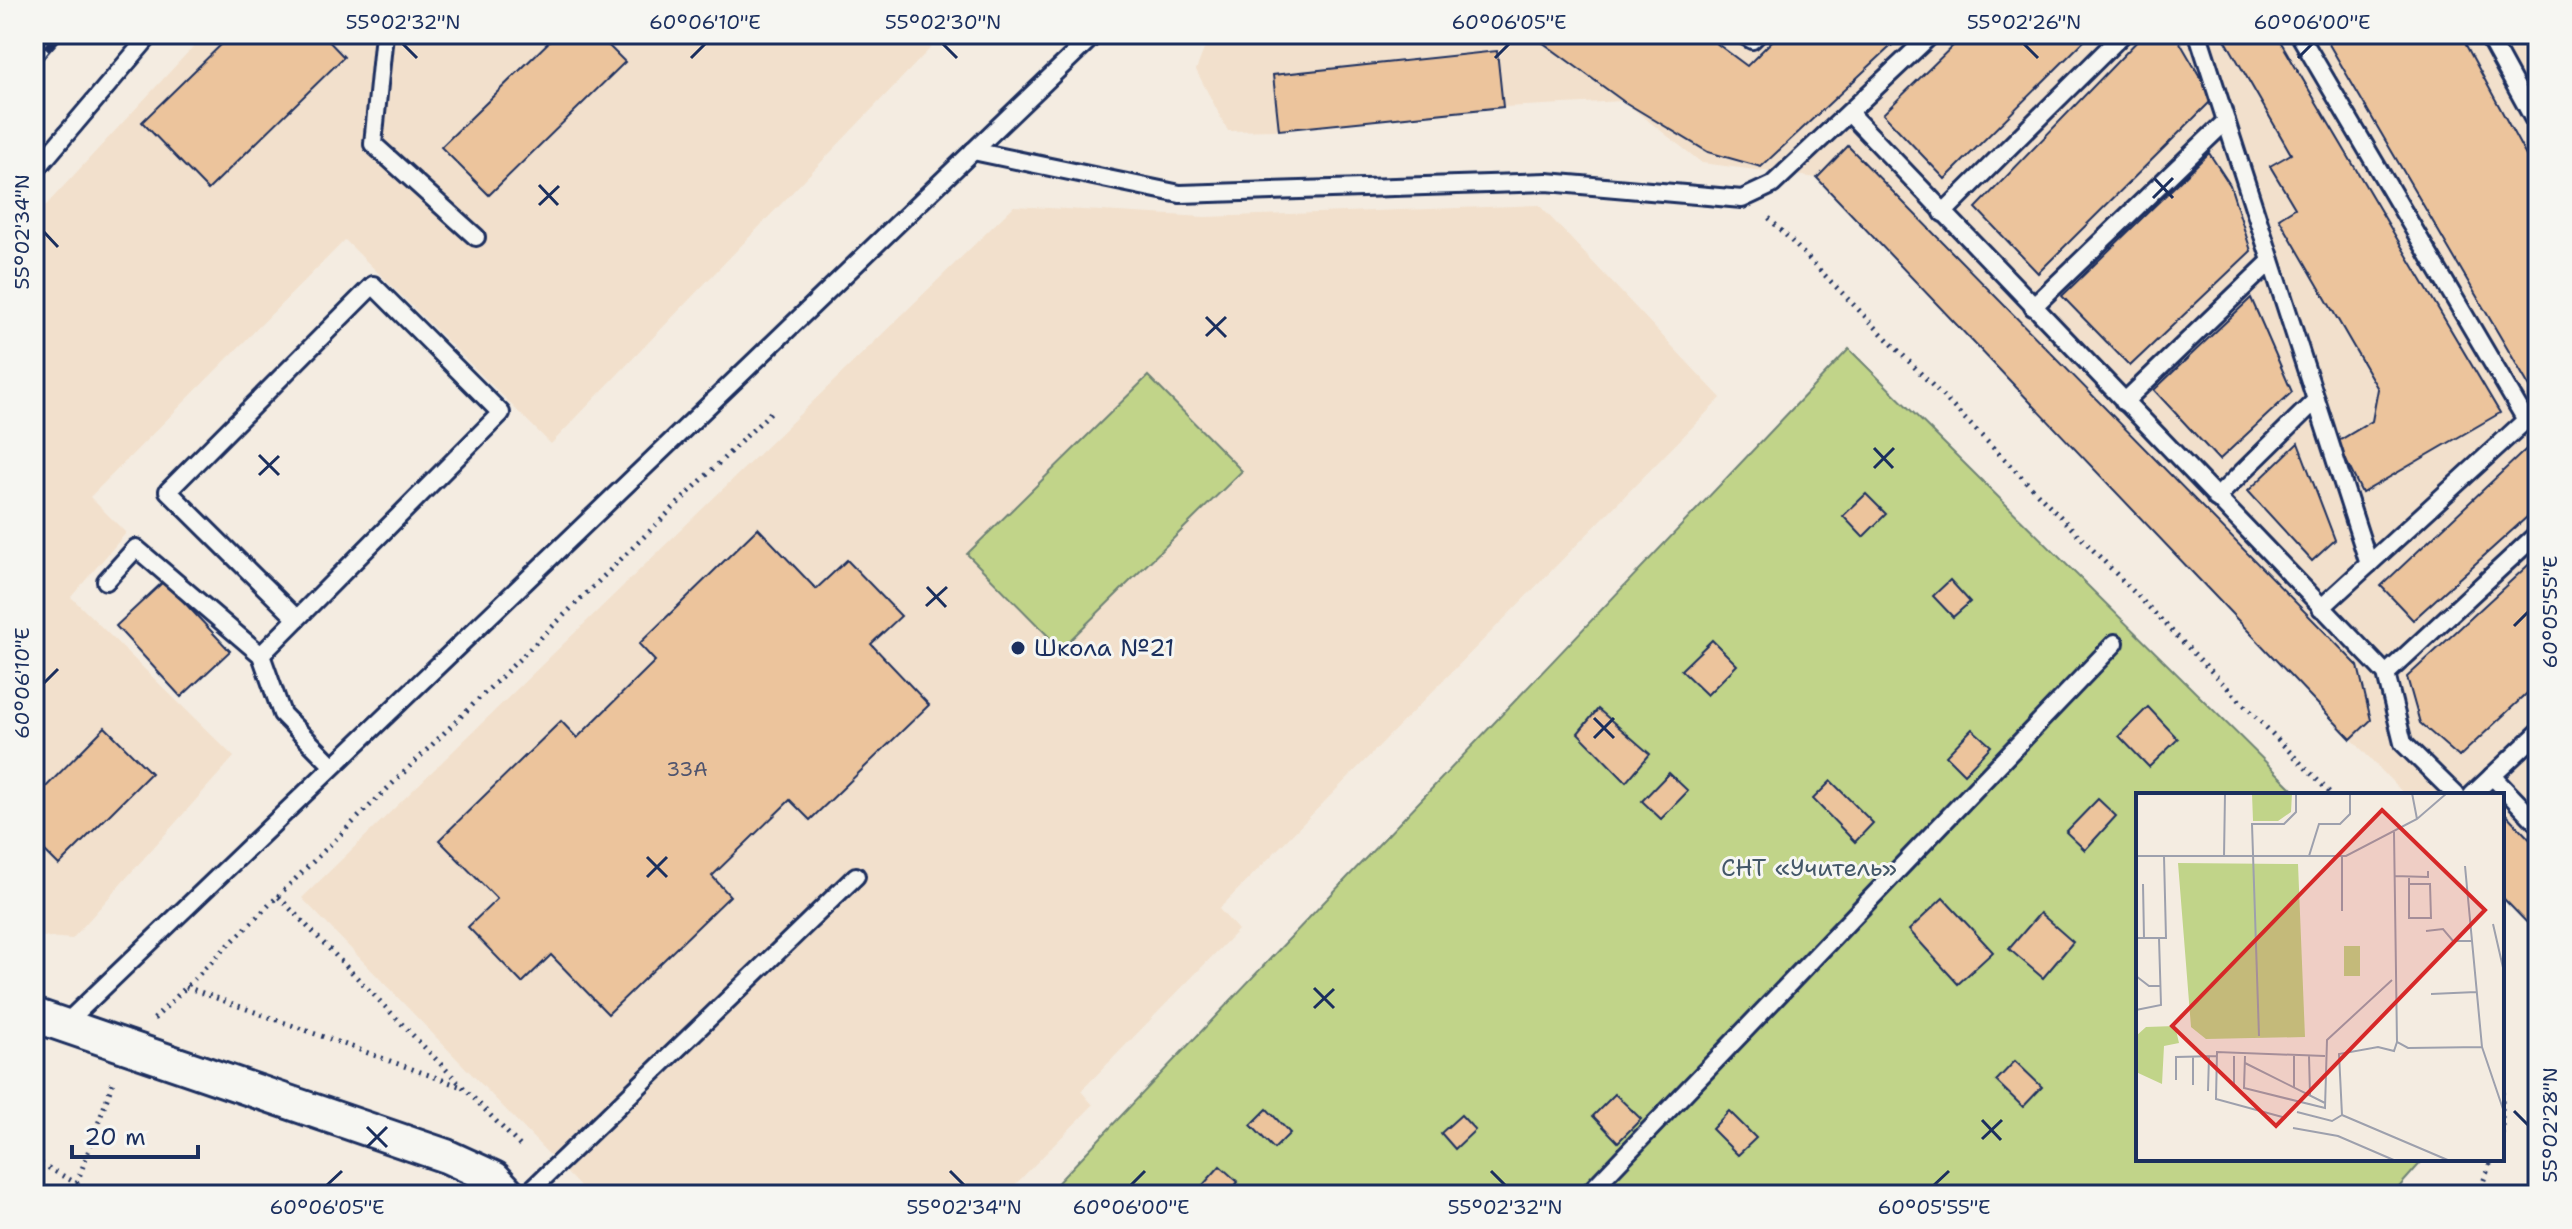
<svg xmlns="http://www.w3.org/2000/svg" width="2572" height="1229" font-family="'Shantell Sans',sans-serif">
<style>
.built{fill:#f2e0cc}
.green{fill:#c1d489;stroke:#6e8274;stroke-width:2}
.building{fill:#ecc49c;stroke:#1b2f5e;stroke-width:2}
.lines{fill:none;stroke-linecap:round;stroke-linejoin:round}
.lane-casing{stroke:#1b2f5e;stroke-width:22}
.street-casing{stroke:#1b2f5e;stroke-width:38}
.path{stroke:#1b2f5e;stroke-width:5;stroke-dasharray:2 6;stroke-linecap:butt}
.lane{stroke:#f6f6f2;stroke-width:16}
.street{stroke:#f6f6f2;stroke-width:32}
.rail-casing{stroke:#1b2f5e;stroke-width:9}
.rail{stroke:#f6f6f2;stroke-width:6;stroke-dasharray:18;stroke-linecap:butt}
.ticks{fill:none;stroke:#1b2f5e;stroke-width:3}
.poi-dot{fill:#1b2f5e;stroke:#f6f6f2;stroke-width:3}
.labels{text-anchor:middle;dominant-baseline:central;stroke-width:6;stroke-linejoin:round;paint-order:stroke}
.number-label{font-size:20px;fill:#4f546e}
.poi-label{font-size:24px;fill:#1b2f5e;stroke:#f6f6f2;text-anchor:start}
.park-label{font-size:24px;fill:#445869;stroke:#f6f6f2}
.inset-road{fill:none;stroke:#9da0ad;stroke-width:2}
.view{fill:#d62828;fill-opacity:0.15;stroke:#d62828;stroke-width:4}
.inset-edge{fill:none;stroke:#1b2f5e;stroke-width:4}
.neatline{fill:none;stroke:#1b2f5e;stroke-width:3}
.ticks-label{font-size:20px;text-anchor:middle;fill:#1b2f5e}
</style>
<rect width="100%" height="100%" fill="#f4ece1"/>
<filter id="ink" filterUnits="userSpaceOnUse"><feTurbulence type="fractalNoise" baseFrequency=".0125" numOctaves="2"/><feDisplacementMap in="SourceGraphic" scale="16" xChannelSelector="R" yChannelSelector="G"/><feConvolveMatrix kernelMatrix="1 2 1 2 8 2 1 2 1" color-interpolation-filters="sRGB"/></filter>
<g filter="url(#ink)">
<g class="built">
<polygon points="205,34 944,34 551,444 345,240 90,497 126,533 71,597 234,757 72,939 34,936 34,218"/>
<polygon points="1210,34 2538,34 2538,934 2502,897 2502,795 2405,795 1817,178 1702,163 1623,101 1503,107 1279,130 1228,131 1196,70"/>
<polygon points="1539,205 1721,398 1219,909 1238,930 1081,1091 1093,1105 1005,1195 588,1195 302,898 1014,206 1205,217"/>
</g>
<g class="green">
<polygon points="1849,349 2299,795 2138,795 2138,1159 2424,1159 2392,1195 1046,1195"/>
<polygon points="1148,376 1242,471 1061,649 967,554"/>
</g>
<g class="building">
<polygon points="232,34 322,34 344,57 208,190 142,122"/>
<polygon points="557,34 597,34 625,62 489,195 441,147"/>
<polygon points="1531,34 1704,34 1747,66 1779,34 1904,34 1761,167 1708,152 1623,101"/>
<polygon points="1965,34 2091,34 1945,179 1883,114"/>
<polygon points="2144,34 2175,34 2213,99 2038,273 1976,208"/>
<polygon points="2222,34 2276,34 2500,413 2362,493 2337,442 2372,421 2378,389 2279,218 2295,208 2270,166 2291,154"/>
<polygon points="2323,34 2460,34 2538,178 2538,401"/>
<polygon points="1497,51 1503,107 1279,130 1273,75"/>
<polygon points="1848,146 2358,666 2371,720 2351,739 1817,178"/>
<polygon points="2209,153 2230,185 2251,251 2130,366 2062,296"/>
<polygon points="2251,298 2292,392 2219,460 2154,390"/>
<polygon points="2538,438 2538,507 2413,620 2381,586"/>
<polygon points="2298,443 2335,540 2312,561 2248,491"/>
<polygon points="1866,494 1886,514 1863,537 1843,516"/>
<polygon points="758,528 816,589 847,560 901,616 871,644 929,705 810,820 790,800 712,876 730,896 608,1014 551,955 522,983 468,927 497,899 439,840 561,721 577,738 655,661 639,644"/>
<polygon points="2538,556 2538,683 2459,757 2420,723 2407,677"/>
<polygon points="1950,580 1970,602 1953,617 1933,596"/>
<polygon points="164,581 230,651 181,697 116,626"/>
<polygon points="1712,640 1737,665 1707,695 1681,670"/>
<polygon points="2148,707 2178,739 2149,767 2119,736"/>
<polygon points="1598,709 1650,754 1626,782 1578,733"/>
<polygon points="105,727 151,773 59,865 34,840 34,799"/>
<polygon points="1972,729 1991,746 1964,774 1946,756"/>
<polygon points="1669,773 1688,791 1661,819 1642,801"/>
<polygon points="1831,781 1873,823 1855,842 1813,799"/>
<polygon points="2098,799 2116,816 2085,850 2066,832"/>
<polygon points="2502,810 2538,848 2538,934 2502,897"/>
<polygon points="1943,898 1993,952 1958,984 1909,930"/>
<polygon points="2040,913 2073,942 2043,978 2009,949"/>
<polygon points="2015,1061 2042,1087 2023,1107 1996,1081"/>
<polygon points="1615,1094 1641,1119 1618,1142 1593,1116"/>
<polygon points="1267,1109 1290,1133 1274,1149 1251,1125"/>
<polygon points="1729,1111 1756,1138 1738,1155 1712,1129"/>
<polygon points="1461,1115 1475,1130 1455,1149 1441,1133"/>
<polygon points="1220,1166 1238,1182 1227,1195 1194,1195"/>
</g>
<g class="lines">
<g class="lane-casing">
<g id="lane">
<polyline points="384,34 373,144 476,237"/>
<polyline points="1742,34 1752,40 1758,34"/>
<polyline points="2198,34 2369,564"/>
<polyline points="2299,34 2526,420 2321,608"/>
<polyline points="2487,34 2538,127"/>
<polyline points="1849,113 2386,674 2403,743 2456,795"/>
<polyline points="973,151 1180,194 1547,182 1742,199 1772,185 1932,34"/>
<polyline points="34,172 151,34"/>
<polyline points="1943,213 2123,34"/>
<polyline points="2033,307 2226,121"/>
<polyline points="2124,402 2271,261"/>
<polyline points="2216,498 2316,400"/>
<polyline points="106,581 136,548 261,655 282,714 332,765"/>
<polyline points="261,655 501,413 373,285 168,491 297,619"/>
<polyline points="2386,674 2538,533"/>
<polyline points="2492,776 2538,824"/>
<polyline points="2472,795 2538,733"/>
<polyline points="64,1025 1095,34"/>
<polyline points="526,1195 856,876"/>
<polyline points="1587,1195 2115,643"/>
</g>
</g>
<g class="street-casing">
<polyline id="street" points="34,1015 446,1156 494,1178 510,1195"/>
</g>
<g class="path">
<polyline points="1769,218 2332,795"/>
<polyline points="278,896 774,409"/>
<polyline points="186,987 462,1087"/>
<polyline points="154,1019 278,896 522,1148"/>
<polyline points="2502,1084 2502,1134"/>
<polyline points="34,1160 98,1195"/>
<polyline points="77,1183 114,1079"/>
<polyline points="2478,1195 2492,1159"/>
</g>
<use href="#lane" class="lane"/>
<use href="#street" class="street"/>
<g class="rail-casing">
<polyline id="rail" points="34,63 60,34"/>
</g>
<use href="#rail" class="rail"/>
</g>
</g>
<path class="ticks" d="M 403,44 L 417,58M 943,44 L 957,58M 2024,44 L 2038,58M 691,58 L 705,44M 1495,58 L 1509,44M 2298,58 L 2312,44M 2154,178 L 2173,198M 539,185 L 558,205M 2153,198 L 2173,178M 539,205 L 559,186M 44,232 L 58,247M 1206,317 L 1226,337M 1206,336 L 1226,317M 1874,448 L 1893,468M 259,455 L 279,475M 1874,468 L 1894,448M 259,475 L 279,456M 927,587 L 946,607M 926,606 L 947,587M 2514,626 L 2528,612M 44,683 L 58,669M 1594,718 L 1614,738M 1594,738 L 1614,718M 647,857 L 667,877M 647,877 L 667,857M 1314,988 L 1334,1008M 1314,1008 L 1334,989M 2514,1111 L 2528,1125M 1982,1120 L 2001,1140M 367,1127 L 387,1147M 1982,1139 L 2002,1120M 367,1147 L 387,1127M 950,1171 L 964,1185M 1491,1171 L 1505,1185M 327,1185 L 342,1171M 1131,1185 L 1145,1171M 1934,1185 L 1949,1171"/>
<circle class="poi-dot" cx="1018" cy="648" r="8"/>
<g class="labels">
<g class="number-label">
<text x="687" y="769">33А</text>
</g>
<g class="poi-label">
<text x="1034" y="648">Школа №21</text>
</g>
<g class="park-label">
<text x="1809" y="868">СНТ «Учитель»</text>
</g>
</g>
<g transform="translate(2136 793)">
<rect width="368" height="368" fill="#f4ece1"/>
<path d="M 116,0 L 156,0 L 155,19 L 142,28 L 117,28 ZM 42,70 L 162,71 L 169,244 L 70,246 L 55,234 ZM 208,153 L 224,153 L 224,183 L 208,183 ZM 39,233 L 43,250 L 28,253 L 26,291 L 0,279 L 0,243 L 10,234 Z" fill="#c1d489"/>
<path class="inset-road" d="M 276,0 L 281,26M 258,39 L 261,249 L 272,255 L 346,254 L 368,319M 0,63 L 210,63 L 281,26 L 311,0M 173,63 L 183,31 L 204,31 L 214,21 L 214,0M 206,63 L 206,118M 88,64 L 89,0M 329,73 L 336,148M 258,83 L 292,84 L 292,78M 273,85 L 273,125 L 295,125 L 294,91 L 273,91M 7,91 L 8,145M 357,131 L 368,179M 290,138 L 307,136 L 317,148 L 336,148 L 346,254M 0,145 L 30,145 L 28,63M 0,183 L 13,193 L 24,193M 295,201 L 340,199M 0,217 L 25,212 L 23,145M 123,243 L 116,31 L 148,31 L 160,19 L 160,0M 261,249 L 258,258 L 242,254 L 203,261 L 206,322 L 314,368M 109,263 L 108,295 L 189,315 L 191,247 L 256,187M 173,263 L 174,302M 109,270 L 189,310M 40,287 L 40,264 L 81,263M 57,292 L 57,264M 98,293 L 98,263M 158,294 L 158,263M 72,298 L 73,263M 161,319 L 196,328 L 206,322M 150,325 L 80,306 L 81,259 L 189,263M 157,335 L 202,343 L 260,368"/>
<path class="view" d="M 246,17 L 349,117 L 140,333 L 36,233 Z"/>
<rect width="368" height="368" class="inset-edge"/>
</g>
<rect width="2572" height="1229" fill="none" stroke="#f6f6f2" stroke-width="88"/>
<path d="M72 1145v12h126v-12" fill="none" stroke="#1b2f5e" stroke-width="4"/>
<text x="84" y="1145" font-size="24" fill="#1b2f5e" stroke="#f6f6f2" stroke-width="6" paint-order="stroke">20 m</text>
<rect x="44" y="44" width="2484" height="1141" class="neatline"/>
<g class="ticks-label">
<text x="403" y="29">55°02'32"N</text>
<text x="705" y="29">60°06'10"E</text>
<text x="943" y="29">55°02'30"N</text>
<text x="1509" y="29">60°06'05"E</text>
<text x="2024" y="29">55°02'26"N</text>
<text x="2312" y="29">60°06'00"E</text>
<text transform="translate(22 232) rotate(-90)" y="7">55°02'34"N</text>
<text transform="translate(2550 612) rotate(-90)" y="7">60°05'55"E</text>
<text transform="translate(22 683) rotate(-90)" y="7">60°06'10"E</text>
<text transform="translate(2550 1125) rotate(-90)" y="7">55°02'28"N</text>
<text x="327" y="1214">60°06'05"E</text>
<text x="964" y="1214">55°02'34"N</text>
<text x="1131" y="1214">60°06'00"E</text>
<text x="1505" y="1214">55°02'32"N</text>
<text x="1934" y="1214">60°05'55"E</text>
</g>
</svg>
